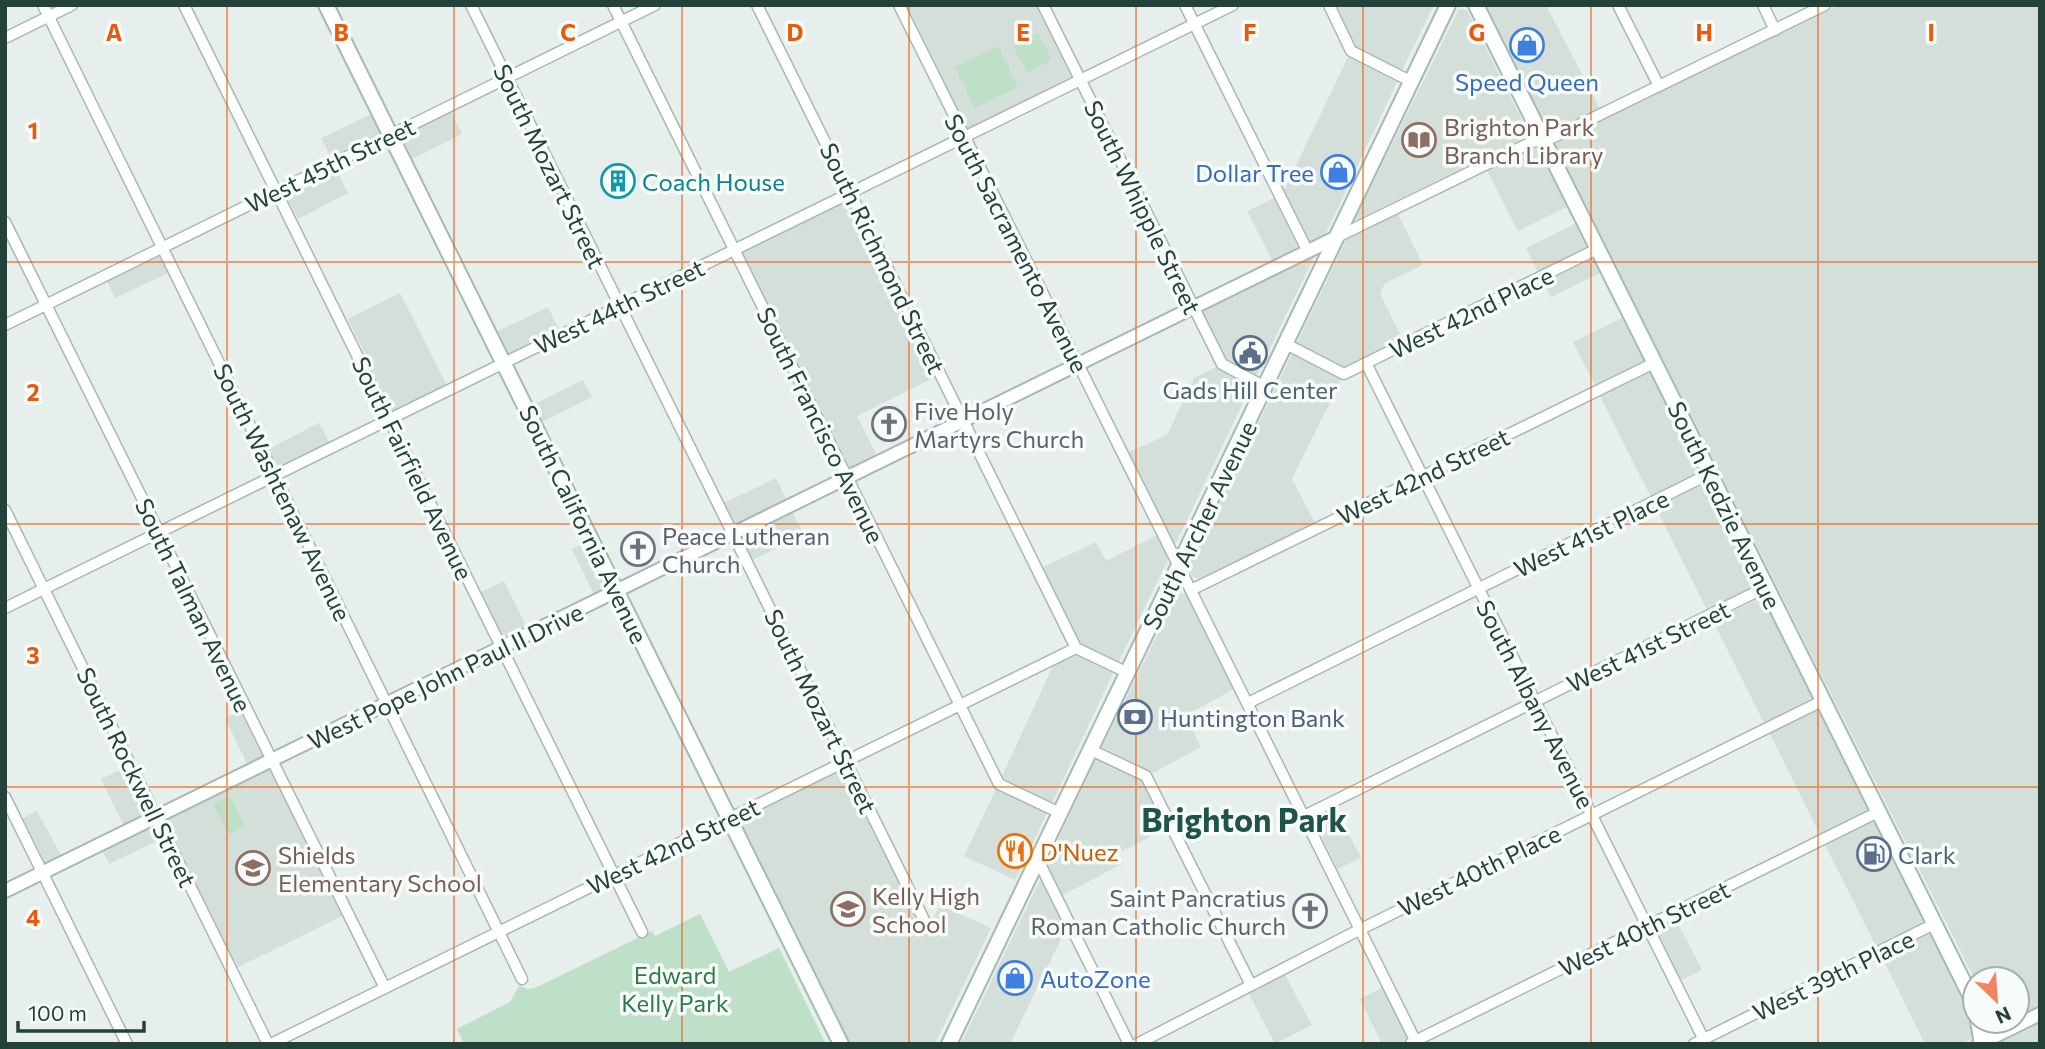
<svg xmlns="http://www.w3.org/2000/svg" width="2045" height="1049" font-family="Commissioner,sans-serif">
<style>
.built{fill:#d4dfda}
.green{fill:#bfe0c8}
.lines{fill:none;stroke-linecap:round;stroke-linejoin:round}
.minor-casing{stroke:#a8b8b2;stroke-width:13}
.tertiary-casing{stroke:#a8b8b2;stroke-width:16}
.secondary-casing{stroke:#a4bbb3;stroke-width:18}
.minor{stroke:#fff;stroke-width:10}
.tertiary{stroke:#fff;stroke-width:12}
.secondary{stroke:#fff;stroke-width:14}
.grid{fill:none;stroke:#e8590c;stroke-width:2;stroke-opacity:0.55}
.labels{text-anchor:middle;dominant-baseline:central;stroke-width:7;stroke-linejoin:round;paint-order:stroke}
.shop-label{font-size:24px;fill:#366cbe;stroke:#f7fbf9}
.education-label{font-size:24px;fill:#785e54;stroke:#f7fbf9;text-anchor:start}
.street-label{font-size:24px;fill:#24423a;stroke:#f7fbf9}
.culture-label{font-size:24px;fill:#0d838f;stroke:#f7fbf9;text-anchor:start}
.service-label{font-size:24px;fill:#4e5e75;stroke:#f7fbf9;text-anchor:start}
.worship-label{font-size:24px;fill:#5b616d;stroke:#f7fbf9;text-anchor:start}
.food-label{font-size:24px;fill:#c56008;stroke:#f7fbf9;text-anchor:start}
.park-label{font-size:24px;fill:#2d7a4b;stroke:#f7fbf9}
.district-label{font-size:32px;font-weight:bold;fill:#1f5548;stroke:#f7fbf9}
.grid-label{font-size:23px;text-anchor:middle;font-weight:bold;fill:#e8590c;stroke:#f7fbf9;stroke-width:7;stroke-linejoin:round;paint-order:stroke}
</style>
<rect width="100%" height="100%" fill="#e6efeb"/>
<g class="built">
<polygon points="907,5 1036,5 1071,77 968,129"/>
<polygon points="1334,5 1434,5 1402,70 1354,46"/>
<polygon points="1486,5 1546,5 1600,109 1549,134"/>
<polygon points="1839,5 2040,5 2040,1006 2017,1017 2017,979 1975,980 1554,143"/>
<polygon points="1459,9 1467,10 1530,136 1354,221"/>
<polygon points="1348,57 1397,82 1325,235 1309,243 1283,193"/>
<polygon points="451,112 462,134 412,159 401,136"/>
<polygon points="372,114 382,133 331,158 321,138"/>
<polygon points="1537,147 1567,207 1518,231 1487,171"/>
<polygon points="336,169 348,193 298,219 285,194"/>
<polygon points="1274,198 1299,250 1273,262 1247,211"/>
<polygon points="847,201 935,377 857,416 877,456 851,469 742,252"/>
<polygon points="1398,214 1423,265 1385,283 1380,293 1402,339 1346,368 1297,343 1347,238"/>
<polygon points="1575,224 1587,248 1538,272 1526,248"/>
<polygon points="1316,253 1257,375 1226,362 1201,311"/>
<polygon points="160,256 168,273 115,298 107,281"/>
<polygon points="1593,258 1600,273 1551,297 1543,283"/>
<polygon points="400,293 447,386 393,413 348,319"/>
<polygon points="548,307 559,329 508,354 498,331"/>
<polygon points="1622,318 1644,361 1595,385 1573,342"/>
<polygon points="1292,354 1342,378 1292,479 1315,523 1202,579 1196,578 1192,576 1188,567"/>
<polygon points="1216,367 1251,386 1175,545 1129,452 1167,435 1194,378"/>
<polygon points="1649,370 1701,473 1651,497 1599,394"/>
<polygon points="583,380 592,397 542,422 533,405"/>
<polygon points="319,423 330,444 278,469 268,449"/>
<polygon points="776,478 787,501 735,527 724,503"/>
<polygon points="1706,483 1757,585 1707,610 1656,508"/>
<polygon points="792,511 804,535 752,560 740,537"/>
<polygon points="1157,535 1169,557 1118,663 1079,643 1041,568 1096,542 1106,561"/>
<polygon points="584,543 606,589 594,595 572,549"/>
<polygon points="504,581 527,628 504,640 481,592"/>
<polygon points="1178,593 1187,594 1234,689 1195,710 1187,719 1201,747 1153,773 1102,747"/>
<polygon points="1762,597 1813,698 1764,723 1713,621"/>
<polygon points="1075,654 1113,673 1052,803 1001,778 1054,664"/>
<polygon points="1818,709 1869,810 1820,835 1769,732"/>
<polygon points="240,711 264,758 248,766 225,718"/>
<polygon points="1096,759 1144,781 1167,828 1117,854 1122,864 1061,896 1046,865"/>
<polygon points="126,767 149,814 124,826 101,779"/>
<polygon points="269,768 342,916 237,968 164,819"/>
<polygon points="842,768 925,935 940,905 991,928 935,1044 850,1044 739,820"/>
<polygon points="996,789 1047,813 1015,880 964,856"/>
<polygon points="1335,808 1361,858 1338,869 1313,819"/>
<polygon points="37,811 62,857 46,865 23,818"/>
<polygon points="1875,820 1926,923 1877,948 1825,845"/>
<polygon points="154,825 161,839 109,864 102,850"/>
<polygon points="1041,878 1067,927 1063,935 1010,1044 961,1044"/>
<polygon points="1676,920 1702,970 1681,980 1656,930"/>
<polygon points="1931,933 1967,1003 1974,1037 1961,1044 1925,1044 1882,957"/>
<polygon points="1285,975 1312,1025 1275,1044 1249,994"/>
<polygon points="1383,987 1410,1039 1400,1044 1382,1044 1360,999"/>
<polygon points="2039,1021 2040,1044 1994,1044"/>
</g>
<g class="green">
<polygon points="1038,33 1052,60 1027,73 1013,46"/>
<polygon points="998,46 1018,87 975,108 955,67"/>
<polygon points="230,796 245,826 229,834 213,804"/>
<polygon points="700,914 729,972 779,948 826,1044 464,1044 457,1029 510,1002 519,986 528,989 535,988 652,931 655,936"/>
</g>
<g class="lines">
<g class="minor-casing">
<g id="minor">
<polyline points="43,5 522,979"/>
<polyline points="184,5 642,932"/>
<polyline points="471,5 928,928"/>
<polyline points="613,5 999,784 1060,813"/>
<polyline points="757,5 1076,648 1128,673"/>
<polyline points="899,5 1417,1044"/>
<polyline points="1043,5 1222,364 1265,387"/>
<polyline points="1185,5 1308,252"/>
<polyline points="1329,5 1351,51 1412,82"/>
<polyline points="1618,5 1659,86"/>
<polyline points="1763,5 1775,30"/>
<polyline points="5,38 72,5"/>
<polyline points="5,222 385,988"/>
<polyline points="1337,237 1532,142 1554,137 1825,5"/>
<polyline points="5,325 655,5"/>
<polyline points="1286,344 1344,374 1597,249"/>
<polyline points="1366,363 1706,1044"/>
<polyline points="5,510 268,1044"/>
<polyline points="1191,590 1654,363"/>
<polyline points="5,608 1233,5"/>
<polyline points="1248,703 1709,474"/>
<polyline points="1091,750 1146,776 1251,985"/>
<polyline points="5,797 127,1044"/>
<polyline points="1304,816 1766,587"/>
<polyline points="1038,860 1129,1044"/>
<polyline points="1411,1043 1878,812"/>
<polyline points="271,1044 1076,648"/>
<polyline points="1137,1044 1351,934 1822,701"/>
<polyline points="1694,1044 1934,924"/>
</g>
</g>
<g class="tertiary-casing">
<g id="tertiary">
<polyline points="5,891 1337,237"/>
<polyline points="1979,1044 2040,1014"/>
</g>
</g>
<g class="secondary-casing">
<g id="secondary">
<polyline points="326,5 841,1044"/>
<polyline points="1476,5 1975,1005"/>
<polyline points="1978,1021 1982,1044"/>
<polyline points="949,1044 1448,5"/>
</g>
</g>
<use href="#minor" class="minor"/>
<use href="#tertiary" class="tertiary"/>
<use href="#secondary" class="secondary"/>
</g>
<path class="grid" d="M 227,5 L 227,1044M 454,5 L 454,1044M 682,5 L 682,1044M 909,5 L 909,1044M 1136,5 L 1136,1044M 1363,5 L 1363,1044M 1591,5 L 1591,1044M 1818,5 L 1818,1044M 5,262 L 2040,262M 5,524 L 2040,524M 5,787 L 2040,787"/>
<defs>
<g id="shop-ring" transform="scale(1.75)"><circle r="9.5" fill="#f7fbf9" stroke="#3f7fe0" stroke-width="1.5"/><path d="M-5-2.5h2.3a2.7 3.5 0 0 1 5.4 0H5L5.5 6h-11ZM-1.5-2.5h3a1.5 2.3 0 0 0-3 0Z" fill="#3f7fe0"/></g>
<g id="library-ring" transform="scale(1.75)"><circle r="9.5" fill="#f7fbf9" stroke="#8d6e63" stroke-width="1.5"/><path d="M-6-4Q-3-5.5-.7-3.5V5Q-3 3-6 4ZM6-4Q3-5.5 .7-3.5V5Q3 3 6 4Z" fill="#8d6e63"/></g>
<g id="building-ring" transform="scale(1.75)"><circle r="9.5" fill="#f7fbf9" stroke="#0f9aa8" stroke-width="1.5"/><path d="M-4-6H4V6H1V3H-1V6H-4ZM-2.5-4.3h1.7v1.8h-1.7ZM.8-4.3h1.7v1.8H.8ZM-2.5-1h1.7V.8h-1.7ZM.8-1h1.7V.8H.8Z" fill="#0f9aa8"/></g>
<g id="civic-ring" transform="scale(1.75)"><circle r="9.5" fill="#f7fbf9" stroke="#5c6f8a" stroke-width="1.5"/><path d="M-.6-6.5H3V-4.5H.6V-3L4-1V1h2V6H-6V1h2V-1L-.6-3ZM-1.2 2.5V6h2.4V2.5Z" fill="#5c6f8a"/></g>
<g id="church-ring" transform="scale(1.75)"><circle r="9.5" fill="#f7fbf9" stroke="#6b7280" stroke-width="1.5"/><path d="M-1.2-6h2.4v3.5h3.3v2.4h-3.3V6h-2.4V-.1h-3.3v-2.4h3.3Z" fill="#6b7280"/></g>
<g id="bank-ring" transform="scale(1.75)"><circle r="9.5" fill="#f7fbf9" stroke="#5c6f8a" stroke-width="1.5"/><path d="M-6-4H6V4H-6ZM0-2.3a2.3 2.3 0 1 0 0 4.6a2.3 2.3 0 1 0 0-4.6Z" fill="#5c6f8a"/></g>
<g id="restaurant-ring" transform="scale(1.75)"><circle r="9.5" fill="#f7fbf9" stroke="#e8710a" stroke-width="1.5"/><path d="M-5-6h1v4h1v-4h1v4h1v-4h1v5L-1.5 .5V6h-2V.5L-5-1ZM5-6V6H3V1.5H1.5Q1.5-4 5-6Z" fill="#e8710a"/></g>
<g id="fuel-ring" transform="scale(1.75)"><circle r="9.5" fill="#f7fbf9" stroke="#5c6f8a" stroke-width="1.5"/><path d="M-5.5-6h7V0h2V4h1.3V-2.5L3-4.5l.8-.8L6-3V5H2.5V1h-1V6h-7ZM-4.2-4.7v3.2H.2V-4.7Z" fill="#5c6f8a"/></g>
<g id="school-ring" transform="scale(1.75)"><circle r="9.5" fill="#f7fbf9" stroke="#8d6e63" stroke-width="1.5"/><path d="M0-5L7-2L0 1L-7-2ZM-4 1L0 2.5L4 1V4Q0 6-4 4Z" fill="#8d6e63"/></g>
</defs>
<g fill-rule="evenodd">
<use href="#shop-ring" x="1527" y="45"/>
<use href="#library-ring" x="1419" y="140"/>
<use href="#shop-ring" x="1338" y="172"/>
<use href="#building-ring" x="618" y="181"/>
<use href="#civic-ring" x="1250" y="353"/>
<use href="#church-ring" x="889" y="424"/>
<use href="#church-ring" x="638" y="549"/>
<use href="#bank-ring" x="1135" y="717"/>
<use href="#restaurant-ring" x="1015" y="851"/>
<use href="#fuel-ring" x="1874" y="854"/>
<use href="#school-ring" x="253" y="868"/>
<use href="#school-ring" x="848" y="909"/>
<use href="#church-ring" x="1310" y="911"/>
<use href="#shop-ring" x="1015" y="978"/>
</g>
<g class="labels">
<g class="shop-label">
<text x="1527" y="81">Speed Queen</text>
<text x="1314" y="172" text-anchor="end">Dollar Tree</text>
<text x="1040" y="978" text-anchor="start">AutoZone</text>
</g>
<g class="education-label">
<text x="1444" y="126">Brighton Park<tspan x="1444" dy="28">Branch Library</tspan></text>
<text x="278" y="854">Shields<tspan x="278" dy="28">Elementary School</tspan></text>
<text x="872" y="895">Kelly High<tspan x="872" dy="28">School</tspan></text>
</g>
<g class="street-label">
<text transform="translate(330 165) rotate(-26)">West 45th Street</text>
<text transform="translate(550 166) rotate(64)">South Mozart Street</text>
<text transform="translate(1143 207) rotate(64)">South Whipple Street</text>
<text transform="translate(1017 243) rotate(63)">South Sacramento Avenue</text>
<text transform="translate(883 258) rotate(64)">South Richmond Street</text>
<text transform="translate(619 306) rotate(-26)">West 44th Street</text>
<text transform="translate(1471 312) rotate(-26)">West 42nd Place</text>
<text transform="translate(821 425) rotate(64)">South Francisco Avenue</text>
<text transform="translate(413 468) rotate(64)">South Fairfield Avenue</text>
<text transform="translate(1423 476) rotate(-26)">West 42nd Street</text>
<text transform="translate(283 492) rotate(64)">South Washtenaw Avenue</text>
<text transform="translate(1725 505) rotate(64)">South Kedzie Avenue</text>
<text transform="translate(584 524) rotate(64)">South California Avenue</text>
<text transform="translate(1199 525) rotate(-64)">South Archer Avenue</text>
<text transform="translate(1591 533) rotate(-26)">West 41st Place</text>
<text transform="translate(194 605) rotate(64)">South Talman Avenue</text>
<text transform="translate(1648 646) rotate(-26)">West 41st Street</text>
<text transform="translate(445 676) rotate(-26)">West Pope John Paul II Drive</text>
<text transform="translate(1536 704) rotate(63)">South Albany Avenue</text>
<text transform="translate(821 711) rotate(64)">South Mozart Street</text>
<text transform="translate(137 777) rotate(64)">South Rockwell Street</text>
<text transform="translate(673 846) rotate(-26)">West 42nd Street</text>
<text transform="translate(1479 870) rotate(-26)">West 40th Place</text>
<text transform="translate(1644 928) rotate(-26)">West 40th Street</text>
<text transform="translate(1833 975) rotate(-26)">West 39th Place</text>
</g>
<g class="culture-label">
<text x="642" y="181">Coach House</text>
</g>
<g class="service-label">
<text x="1250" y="389" text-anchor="middle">Gads Hill Center</text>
<text x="1160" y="717">Huntington Bank</text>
<text x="1898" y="854">Clark</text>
</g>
<g class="worship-label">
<text x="914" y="410">Five Holy<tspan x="914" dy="28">Martyrs Church</tspan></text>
<text x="662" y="535">Peace Lutheran<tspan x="662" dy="28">Church</tspan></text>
<text x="1286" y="897" text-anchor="end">Saint Pancratius<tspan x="1286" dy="28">Roman Catholic Church</tspan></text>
</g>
<g class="food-label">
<text x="1040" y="851">D'Nuez</text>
</g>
<g class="park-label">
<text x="675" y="974">Edward<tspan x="675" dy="28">Kelly Park</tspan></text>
</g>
<g class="district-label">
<text x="1244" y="819">Brighton Park</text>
</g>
</g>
<g class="grid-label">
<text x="114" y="41">A</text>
<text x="341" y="41">B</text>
<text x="568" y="41">C</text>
<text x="795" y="41">D</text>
<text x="1023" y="41">E</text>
<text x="1250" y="41">F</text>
<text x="1477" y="41">G</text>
<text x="1704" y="41">H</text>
<text x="1931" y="41">I</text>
<text x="33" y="139">1</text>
<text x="33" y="401">2</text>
<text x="33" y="664">3</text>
<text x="33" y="926">4</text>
</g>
<rect width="2045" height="1049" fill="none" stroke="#24423a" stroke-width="14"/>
<g transform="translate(1996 1000) rotate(155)"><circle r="33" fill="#f7fbf9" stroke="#a3b1ad" stroke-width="2"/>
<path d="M0-5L12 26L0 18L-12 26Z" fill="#f4845f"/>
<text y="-10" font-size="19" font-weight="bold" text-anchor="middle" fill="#24423a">N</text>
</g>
<path d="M18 1021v10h126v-10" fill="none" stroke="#24423a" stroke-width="3.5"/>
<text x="28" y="1021" font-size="21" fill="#24423a" stroke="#f7fbf9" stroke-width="5" paint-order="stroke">100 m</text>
</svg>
